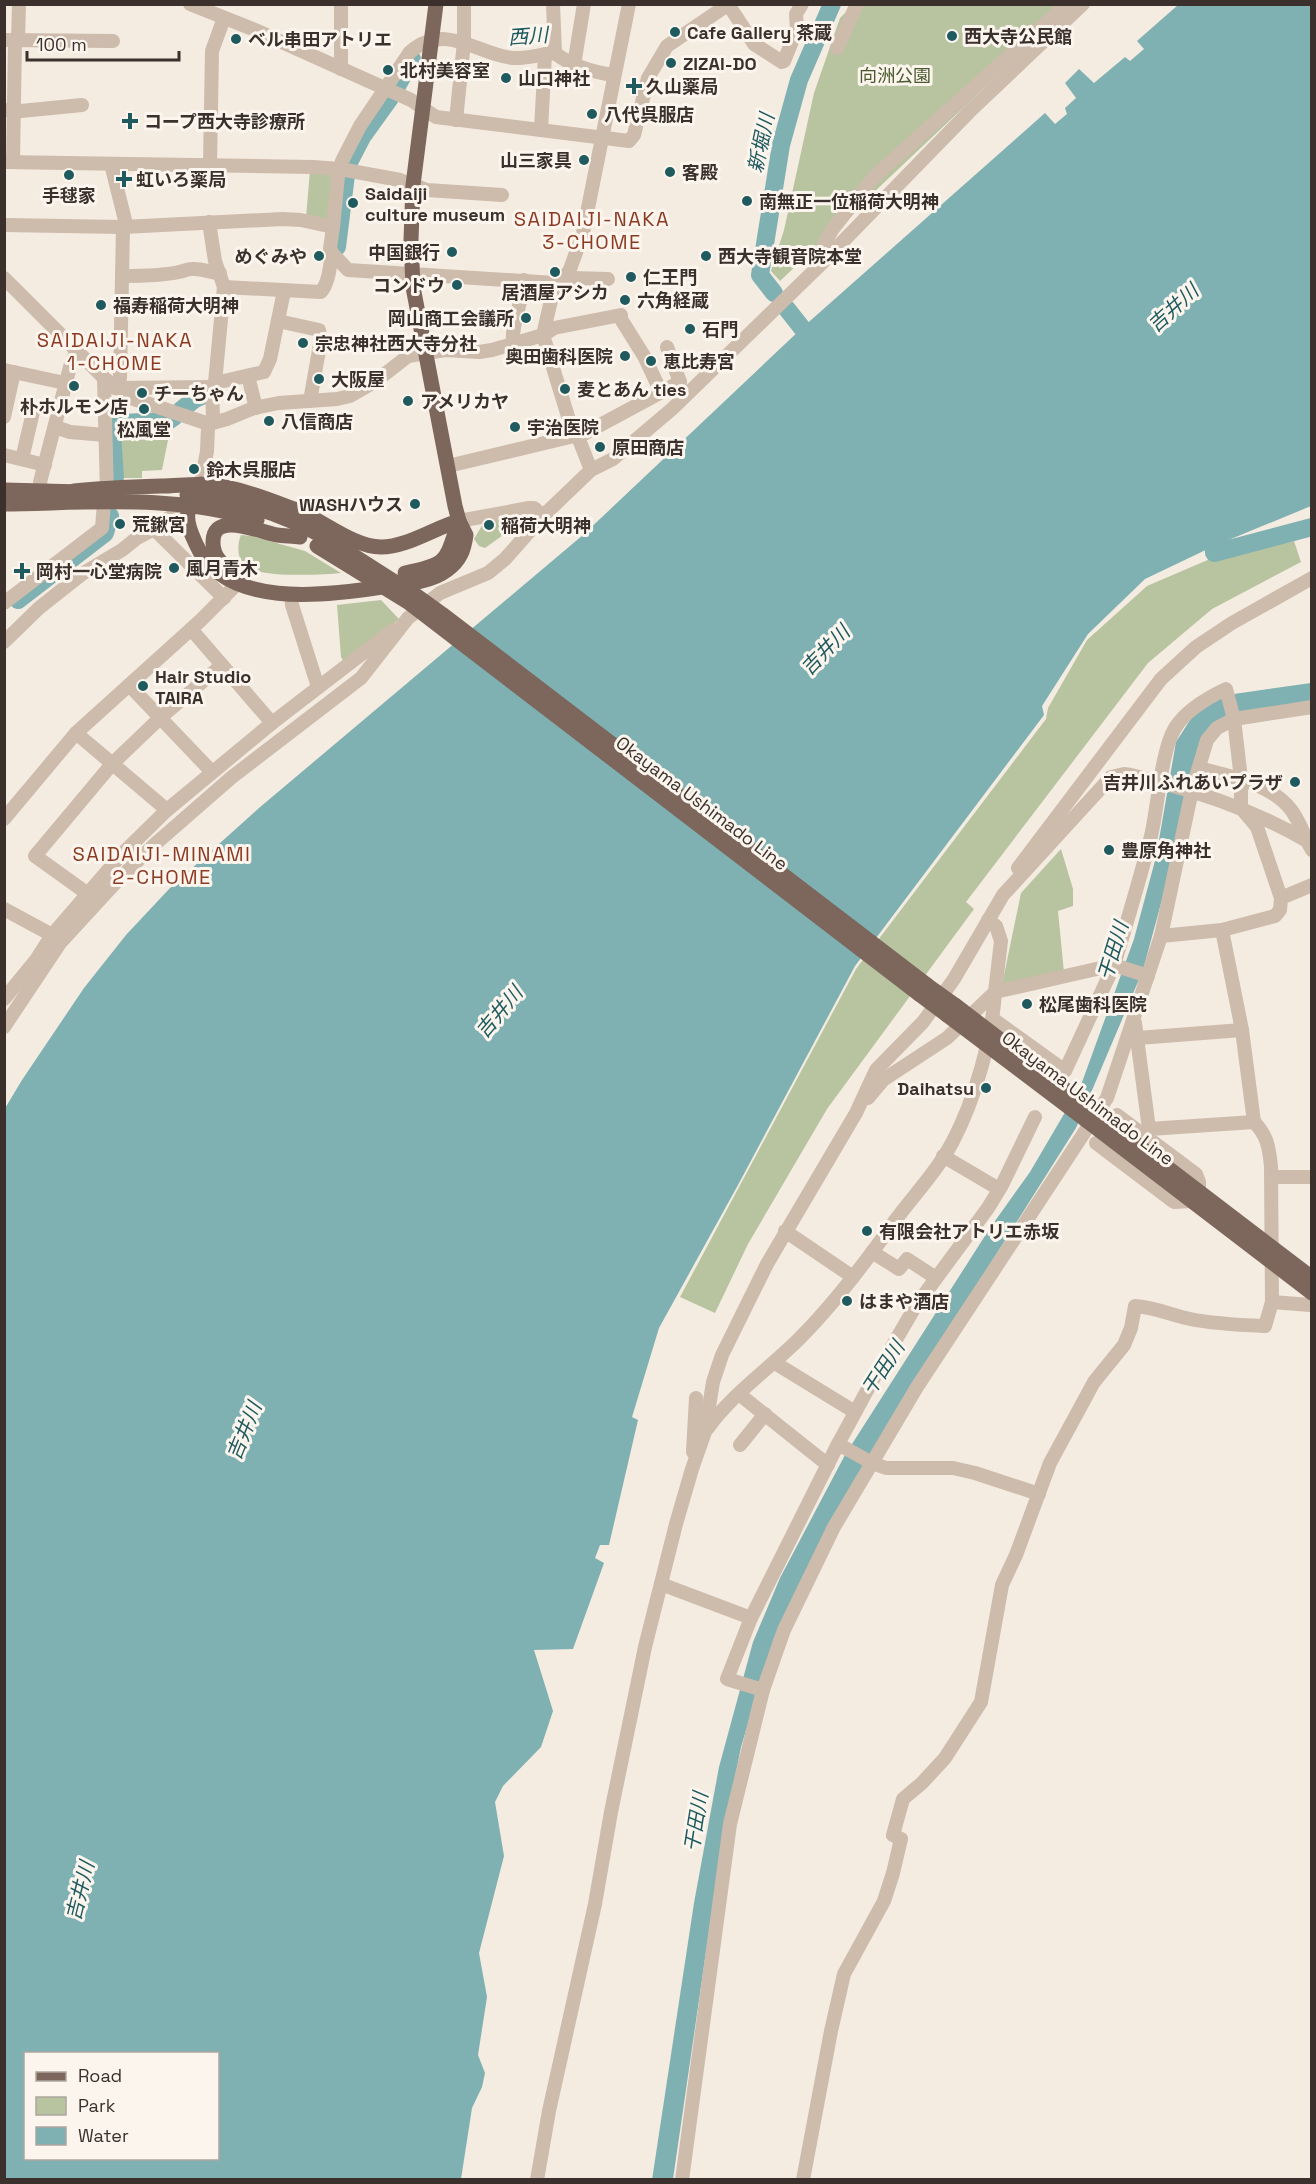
<svg xmlns="http://www.w3.org/2000/svg" width="1316" height="2184" font-family="'Space Grotesk','Noto Sans JP',sans-serif">
<style>
.green{fill:#b8c4a0}
.water{fill:#7fb0b2;fill-rule:evenodd}
.lines{fill:none;stroke-linecap:round;stroke-linejoin:round}
.river{stroke:#7fb0b2;stroke-width:18}
.minor{stroke:#cdbbac;stroke-width:14}
.major{stroke:#7d675c;stroke-width:15}
.major-bridge{stroke:#7d675c;stroke-width:15}
.poi-dot{fill:#1f5a5e;stroke:#fbf5ee;stroke-width:2}
.labels{text-anchor:middle;dominant-baseline:central;stroke-width:6;stroke-linejoin:round;paint-order:stroke}
.poi-label{font-size:18px;font-weight:bold;fill:#3b302b;stroke:#fbf5ee;text-anchor:start}
.park-label{font-size:18px;fill:#4a5a2e;stroke:#fbf5ee}
.street-label{font-size:18px;fill:#3b302b;stroke:#fbf5ee}
.water-label{font-size:20px;font-style:italic;fill:#1f5a5e;stroke:#fbf5ee}
.neighbourhood-label{font-size:20px;letter-spacing:1.5px;fill:#8c3b22;stroke:#fbf5ee}
</style>
<rect width="100%" height="100%" fill="#f4ebe1"/>
<g class="green">
<polygon points="853,5 1072,5 780,281 771,271 784,230 814,93 840,18"/>
<polygon points="310,170 336,172 330,223 306,218"/>
<polygon points="171,425 162,470 142,471 142,478 119,478 116,431"/>
<polygon points="516,517 518,520 516,526 485,548 479,546 474,539 484,522"/>
<path d="M 241,535 L 251,536 L 305,551 L 341,573 C 322,575 258,578 245,566 C 237,559 237,544 241,535 Z"/>
<polygon points="1294,541 1301,562 1212,609 1148,663 966,902 974,909 827,1109 748,1244 715,1313 680,1297 856,969 1046,719 1048,708 1087,640 1147,586 1210,559"/>
<polygon points="381,600 399,619 363,650 345,663 341,657 337,605"/>
<polygon points="1061,849 1073,889 1073,906 1058,911 1064,973 1002,985 1021,893"/>
</g>
<g class="water">
<path d="M 1199,4 L 1311,5 L 1311,506 L 1214,546 L 1145,579 L 1088,634 L 1042,706 L 1044,715 L 855,966 L 738,1185 L 659,1328 L 632,1417 L 638,1420 L 609,1545 L 600,1545 L 595,1558 L 604,1563 L 573,1649 L 534,1650 L 553,1711 L 541,1747 L 503,1786 L 495,1802 L 504,1856 L 479,1953 L 487,1997 L 478,2055 L 485,2073 L 482,2087 L 472,2108 L 461,2179 L 5,2180 L 4,1110 L 22,1080 L 84,988 L 126,935 L 170,888 L 259,808 L 583,535 L 802,328 L 1045,113 L 1055,124 L 1067,114 L 1065,108 L 1076,98 L 1065,83 L 1079,69 L 1094,83 L 1125,57 L 1130,61 L 1144,49 L 1137,41 L 1178,5 ZM 26,2054 L 218,2054 L 218,2158 L 26,2158 Z"/>
<polygon points="1311,683 1311,704 1213,726 1184,818 1143,970 1076,1128 870,1454 803,1576 774,1638 741,1747 722,1842 673,2179 652,2180 694,1903 719,1767 753,1642 780,1578 845,1455 990,1228 1030,1172 1081,1085 1134,939 1156,857 1176,742 1192,717 1220,696"/>
</g>
<g class="lines">
<g class="river">
<polyline points="396,88 412,59"/>
<polyline points="348,164 362,137 390,98"/>
<polyline points="337,247 346,175"/>
<polyline points="774,293 760,275 781,145 799,80 832,4"/>
<polyline points="787,309 802,328"/>
<polyline points="181,410 195,399 208,393"/>
<polyline points="115,478 112,434 114,427 121,423 168,421 174,417"/>
<polyline points="1214,546 1214,553 1312,527"/>
<polyline points="18,600 105,533 110,516"/>
</g>
<g class="minor">
<polyline points="190,4 255,30 411,100 436,117 629,141 634,135 648,78 667,46 729,4"/>
<polyline points="728,4 754,44 782,62 784,61 797,29 796,14 802,4"/>
<polyline points="4,40 113,41"/>
<polyline points="18,40 19,4"/>
<polyline points="837,48 857,4"/>
<path d="M 555,53 C 571,66 593,72 613,75"/>
<polyline points="574,65 584,4"/>
<polyline points="341,69 341,4"/>
<polyline points="4,110 21,111 82,105"/>
<polyline points="456,120 464,42 464,4"/>
<polyline points="541,130 545,54"/>
<polyline points="4,162 313,167 340,169 400,180 427,190 502,195"/>
<polyline points="13,162 15,40"/>
<polyline points="111,164 126,224 123,227 120,378 115,388 212,387"/>
<polyline points="210,165 212,51 224,18"/>
<path d="M 4,225 L 123,227 L 283,219 L 301,220 L 333,227 L 330,249 L 332,253 C 330,266 329,282 321,292 L 224,287"/>
<path d="M 333,227 L 338,176 L 342,161 L 360,126 L 410,52 C 446,21 478,55 513,58 C 526,59 542,54 555,53 L 553,4"/>
<polyline points="332,253 348,270 555,283 572,278 608,279"/>
<polyline points="819,265 823,246 832,230 874,177 1067,4"/>
<path d="M 122,276 C 141,276 161,276 179,272 C 184,271 187,269 192,269 C 202,268 210,273 220,273"/>
<polyline points="4,278 104,378 131,398 209,424 227,419 254,408 279,403 337,399 350,396 376,381 408,356 445,350 479,352 492,350 543,335 554,328 621,315"/>
<polyline points="619,316 644,356 661,392"/>
<polyline points="278,321 319,330 321,339 310,401"/>
<path d="M 513,344 C 511,322 523,302 524,280"/>
<polyline points="667,347 680,382 676,390"/>
<polyline points="4,370 65,383"/>
<polyline points="248,376 256,408"/>
<polyline points="104,378 107,493"/>
<polyline points="215,383 264,372 270,359 284,291"/>
<polyline points="4,417 14,372"/>
<polyline points="55,427 70,432 105,435"/>
<polyline points="578,437 680,382"/>
<polyline points="4,455 45,465"/>
<polyline points="22,459 33,412"/>
<polyline points="448,466 574,436"/>
<polyline points="591,470 578,437 574,436 543,335 555,283 569,272 583,233 629,4"/>
<polyline points="201,484 207,451 208,428 213,418 212,388 215,383 224,287 215,261 209,222"/>
<polyline points="42,491 40,482 70,367 77,350"/>
<polyline points="459,521 529,508 534,508 543,516"/>
<polyline points="154,529 224,598"/>
<polyline points="291,594 292,605 318,687"/>
<polyline points="4,603 102,528 104,503"/>
<polyline points="191,629 272,723 393,630"/>
<polyline points="4,642 39,608 82,574 122,550 137,538 154,529 167,519 192,506"/>
<polyline points="129,685 212,772"/>
<polyline points="76,733 167,810"/>
<path d="M 1199,768 C 1229,776 1273,784 1292,811 C 1298,820 1303,831 1307,841"/>
<polyline points="4,819 76,733 200,621 236,585"/>
<polyline points="1018,868 1161,679 1196,647 1232,623 1312,578"/>
<polyline points="88,894 35,856 112,764 160,718 222,665"/>
<polyline points="4,909 52,935 58,942"/>
<polyline points="1161,936 1222,930 1275,916 1280,910 1281,898 1312,885"/>
<path d="M 1148,976 L 1114,965 C 1127,922 1140,879 1151,836 C 1158,807 1161,751 1175,728 C 1186,710 1207,698 1226,689 L 1234,719 L 1241,779 L 1241,808 L 1257,827 L 1281,898"/>
<polyline points="4,999 36,960 52,935 122,854 167,810 272,723"/>
<polyline points="993,1019 1065,1071 1114,965"/>
<polyline points="1135,1023 1149,1129 1254,1122"/>
<polyline points="4,1027 60,943 117,881 154,845 232,777 361,678 408,618 440,593 488,573 505,559 543,516 591,470 613,459 672,409 818,267 969,112 1083,4"/>
<polyline points="1138,1038 1242,1030"/>
<polyline points="868,1098 883,1080 947,1038 995,992 1001,941 996,926 988,920"/>
<polyline points="1117,1115 1196,1174 1199,1182 1199,1193"/>
<polyline points="1096,1143 1174,1202 1191,1201"/>
<polyline points="943,1156 999,1189"/>
<polyline points="1272,1177 1312,1177"/>
<polyline points="785,1231 853,1277"/>
<polyline points="872,1252 899,1269 907,1259 936,1278"/>
<polyline points="1272,1302 1310,1305 1312,1303"/>
<polyline points="775,1363 855,1412"/>
<polyline points="739,1394 828,1465"/>
<path d="M 708,1428 C 730,1396 771,1367 799,1339 C 835,1303 865,1263 894,1222 C 914,1195 938,1170 953,1141 C 975,1099 992,1039 995,992 L 1114,965"/>
<polyline points="838,1444 872,1463 886,1468 953,1468 975,1473 1039,1494"/>
<polyline points="740,1445 765,1414"/>
<polyline points="693,1452 696,1398"/>
<polyline points="661,1584 751,1618"/>
<polyline points="763,1690 784,1630 834,1527 917,1387 1107,1098 1161,936 1192,790 1207,740 1217,728 1234,719 1312,707"/>
<path d="M 537,2180 L 549,2111 L 595,1904 L 611,1812 L 645,1647 L 676,1524 L 692,1469 L 705,1432 L 713,1382 L 722,1355 L 767,1264 L 856,1113 L 876,1070 L 923,1022 L 954,979 L 1003,895 L 1111,777 L 1124,774 L 1131,775 C 1196,791 1248,807 1307,841 L 1312,850"/>
<polyline points="682,2180 730,1824 763,1690 727,1679 751,1618 838,1444 876,1374 915,1307 988,1208 1002,1185 1035,1117"/>
<path d="M 803,2180 L 831,2031 L 844,1974 L 884,1901 L 893,1873 L 901,1839 L 893,1835 L 903,1799 L 922,1783 L 945,1758 L 981,1702 L 1002,1585 L 1016,1555 L 1050,1463 L 1094,1382 L 1124,1345 L 1131,1328 L 1135,1306 C 1154,1307 1171,1315 1190,1319 C 1214,1324 1240,1325 1265,1326 L 1272,1302 L 1271,1166 C 1269,1147 1267,1135 1254,1122 L 1242,1030 L 1222,930"/>
</g>
<g class="major">
<path d="M 201,484 C 197,493 191,504 188,513 C 186,524 192,535 196,544 C 224,609 325,596 382,587 C 403,584 430,583 447,570 C 460,561 464,550 466,535 L 459,521 L 455,506 L 413,287 L 411,240 L 413,185 L 436,4"/>
<polyline points="4,490 82,492"/>
<path d="M 74,491 C 103,488 131,487 161,486 C 177,486 194,483 211,485 C 240,488 267,499 294,509 C 321,519 353,547 381,547 C 407,547 434,528 459,521"/>
<path d="M 187,495 C 236,498 284,515 326,538"/>
<path d="M 4,504 C 88,503 176,494 257,520"/>
<path d="M 233,573 C 223,565 213,557 213,543 C 212,509 262,533 277,535 C 284,536 293,536 300,537"/>
<path d="M 405,573 C 449,564 445,562 459,521"/>
<polyline points="927,985 955,1005"/>
<polyline points="919,994 947,1015"/>
<polyline points="1092,1110 1312,1278"/>
<polyline points="1086,1120 1312,1293"/>
</g>
<g class="major-bridge">
<polyline points="326,538 417,596 442,614 927,985"/>
<polyline points="317,546 408,602 919,994"/>
<polyline points="955,1005 1092,1110"/>
<polyline points="947,1015 1086,1120"/>
</g>
</g>
<g class="poi-dot">
<circle cx="675" cy="32" r="6"/>
<circle cx="952" cy="36" r="6"/>
<circle cx="236" cy="39" r="6"/>
<circle cx="671" cy="63" r="6"/>
<circle cx="388" cy="70" r="6"/>
<circle cx="506" cy="78" r="6"/>
<path d="M631 77h6v6h6v6h-6v6h-6v-6h-6v-6h6z"/>
<circle cx="592" cy="114" r="6"/>
<path d="M127 112h6v6h6v6h-6v6h-6v-6h-6v-6h6z"/>
<circle cx="584" cy="160" r="6"/>
<circle cx="670" cy="172" r="6"/>
<circle cx="69" cy="175" r="6"/>
<path d="M121 170h6v6h6v6h-6v6h-6v-6h-6v-6h6z"/>
<circle cx="747" cy="201" r="6"/>
<circle cx="353" cy="203" r="6"/>
<circle cx="452" cy="252" r="6"/>
<circle cx="319" cy="256" r="6"/>
<circle cx="706" cy="256" r="6"/>
<circle cx="555" cy="272" r="6"/>
<circle cx="631" cy="277" r="6"/>
<circle cx="457" cy="285" r="6"/>
<circle cx="625" cy="300" r="6"/>
<circle cx="101" cy="305" r="6"/>
<circle cx="526" cy="318" r="6"/>
<circle cx="690" cy="329" r="6"/>
<circle cx="303" cy="343" r="6"/>
<circle cx="625" cy="356" r="6"/>
<circle cx="651" cy="361" r="6"/>
<circle cx="319" cy="379" r="6"/>
<circle cx="74" cy="386" r="6"/>
<circle cx="565" cy="389" r="6"/>
<circle cx="142" cy="393" r="6"/>
<circle cx="408" cy="401" r="6"/>
<circle cx="144" cy="409" r="6"/>
<circle cx="269" cy="421" r="6"/>
<circle cx="515" cy="427" r="6"/>
<circle cx="600" cy="447" r="6"/>
<circle cx="194" cy="469" r="6"/>
<circle cx="415" cy="504" r="6"/>
<circle cx="120" cy="524" r="6"/>
<circle cx="489" cy="525" r="6"/>
<circle cx="174" cy="568" r="6"/>
<path d="M19 562h6v6h6v6h-6v6h-6v-6h-6v-6h6z"/>
<circle cx="143" cy="686" r="6"/>
<circle cx="1295" cy="782" r="6"/>
<circle cx="1109" cy="850" r="6"/>
<circle cx="1027" cy="1004" r="6"/>
<circle cx="986" cy="1088" r="6"/>
<circle cx="867" cy="1231" r="6"/>
<circle cx="847" cy="1301" r="6"/>
</g>
<g class="labels">
<g class="poi-label">
<text x="687" y="32">Cafe Gallery 茶蔵</text>
<text x="964" y="36">西大寺公民館</text>
<text x="248" y="39">ベル串田アトリエ</text>
<text x="683" y="63">ZIZAI‐DO</text>
<text x="400" y="70">北村美容室</text>
<text x="518" y="78">山口神社</text>
<text x="646" y="86">久山薬局</text>
<text x="604" y="114">八代呉服店</text>
<text x="144" y="121">コープ西大寺診療所</text>
<text x="572" y="160" text-anchor="end">山三家具</text>
<text x="682" y="172">客殿</text>
<text x="136" y="179">虹いろ薬局</text>
<text x="365" y="193">Saidaiji<tspan x="365" dy="21">culture museum</tspan></text>
<text x="69" y="195" text-anchor="middle">手毬家</text>
<text x="759" y="201">南無正一位稲荷大明神</text>
<text x="440" y="252" text-anchor="end">中国銀行</text>
<text x="307" y="256" text-anchor="end">めぐみや</text>
<text x="718" y="256">西大寺観音院本堂</text>
<text x="643" y="277">仁王門</text>
<text x="445" y="285" text-anchor="end">コンドウ</text>
<text x="555" y="292" text-anchor="middle">居酒屋アシカ</text>
<text x="637" y="300">六角経蔵</text>
<text x="113" y="305">福寿稲荷大明神</text>
<text x="514" y="318" text-anchor="end">岡山商工会議所</text>
<text x="702" y="329">石門</text>
<text x="315" y="343">宗忠神社西大寺分社</text>
<text x="613" y="356" text-anchor="end">奥田歯科医院</text>
<text x="663" y="361">恵比寿宮</text>
<text x="331" y="379">大阪屋</text>
<text x="577" y="389">麦とあん ties</text>
<text x="154" y="393">チーちゃん</text>
<text x="420" y="401">アメリカヤ</text>
<text x="74" y="406" text-anchor="middle">朴ホルモン店</text>
<text x="281" y="421">八信商店</text>
<text x="527" y="427">宇治医院</text>
<text x="144" y="429" text-anchor="middle">松風堂</text>
<text x="612" y="447">原田商店</text>
<text x="206" y="469">鈴木呉服店</text>
<text x="403" y="504" text-anchor="end">WASHハウス</text>
<text x="132" y="524">荒鍬宮</text>
<text x="501" y="525">稲荷大明神</text>
<text x="186" y="568">風月青木</text>
<text x="36" y="571">岡村一心堂病院</text>
<text x="155" y="676">Hair Studio<tspan x="155" dy="21">TAIRA</tspan></text>
<text x="1283" y="782" text-anchor="end">吉井川ふれあいプラザ</text>
<text x="1121" y="850">豊原角神社</text>
<text x="1039" y="1004">松尾歯科医院</text>
<text x="974" y="1088" text-anchor="end">Daihatsu</text>
<text x="879" y="1231">有限会社アトリエ赤坂</text>
<text x="859" y="1301">はまや酒店</text>
</g>
<g class="park-label">
<text x="895" y="75">向洲公園</text>
</g>
<g class="street-label">
<text transform="translate(702 803) rotate(37)">Okayama Ushimado Line</text>
<text transform="translate(1088 1098) rotate(37)">Okayama Ushimado Line</text>
</g>
<g class="water-label">
<text transform="translate(528 36) rotate(-4)">西川</text>
<text transform="translate(761 143) rotate(-78)">新堀川</text>
<text transform="translate(1173 308) rotate(-42)">吉井川</text>
<text transform="translate(825 650) rotate(-46)">吉井川</text>
<text transform="translate(1113 951) rotate(-73)">干田川</text>
<text transform="translate(499 1012) rotate(-50)">吉井川</text>
<text transform="translate(883 1368) rotate(-57)">干田川</text>
<text transform="translate(244 1431) rotate(-68)">吉井川</text>
<text transform="translate(696 1822) rotate(-81)">干田川</text>
<text transform="translate(80 1891) rotate(-76)">吉井川</text>
</g>
<g class="neighbourhood-label">
<text x="592" y="219">SAIDAIJI-NAKA<tspan x="592" dy="23">3-CHOME</tspan></text>
<text x="115" y="340">SAIDAIJI-NAKA<tspan x="115" dy="23">1-CHOME</tspan></text>
<text x="162" y="854">SAIDAIJI-MINAMI<tspan x="162" dy="23">2-CHOME</tspan></text>
</g>
</g>
<rect width="1316" height="2184" fill="none" stroke="#3b302b" stroke-width="12"/>
<rect x="24" y="2052" width="195" height="108" fill="#fbf5ee" stroke="#aea6a0" stroke-width="1.5"/>
<rect x="36" y="2072" width="30" height="9" fill="#7d675c" stroke="#aea6a0" stroke-width="1.5"/>
<text x="78" y="2082" font-size="18" fill="#3b302b">Road</text>
<rect x="36" y="2097" width="30" height="18" fill="#b8c4a0" stroke="#aea6a0" stroke-width="1.5"/>
<text x="78" y="2112" font-size="18" fill="#3b302b">Park</text>
<rect x="36" y="2127" width="30" height="18" fill="#7fb0b2" stroke="#aea6a0" stroke-width="1.5"/>
<text x="78" y="2142" font-size="18" fill="#3b302b">Water</text>
<path d="M27 51v9h152v-9" fill="none" stroke="#3b302b" stroke-width="3"/>
<text x="36" y="51" font-size="18" fill="#3b302b" stroke="#fbf5ee" stroke-width="4.5" paint-order="stroke">100 m</text>
</svg>
